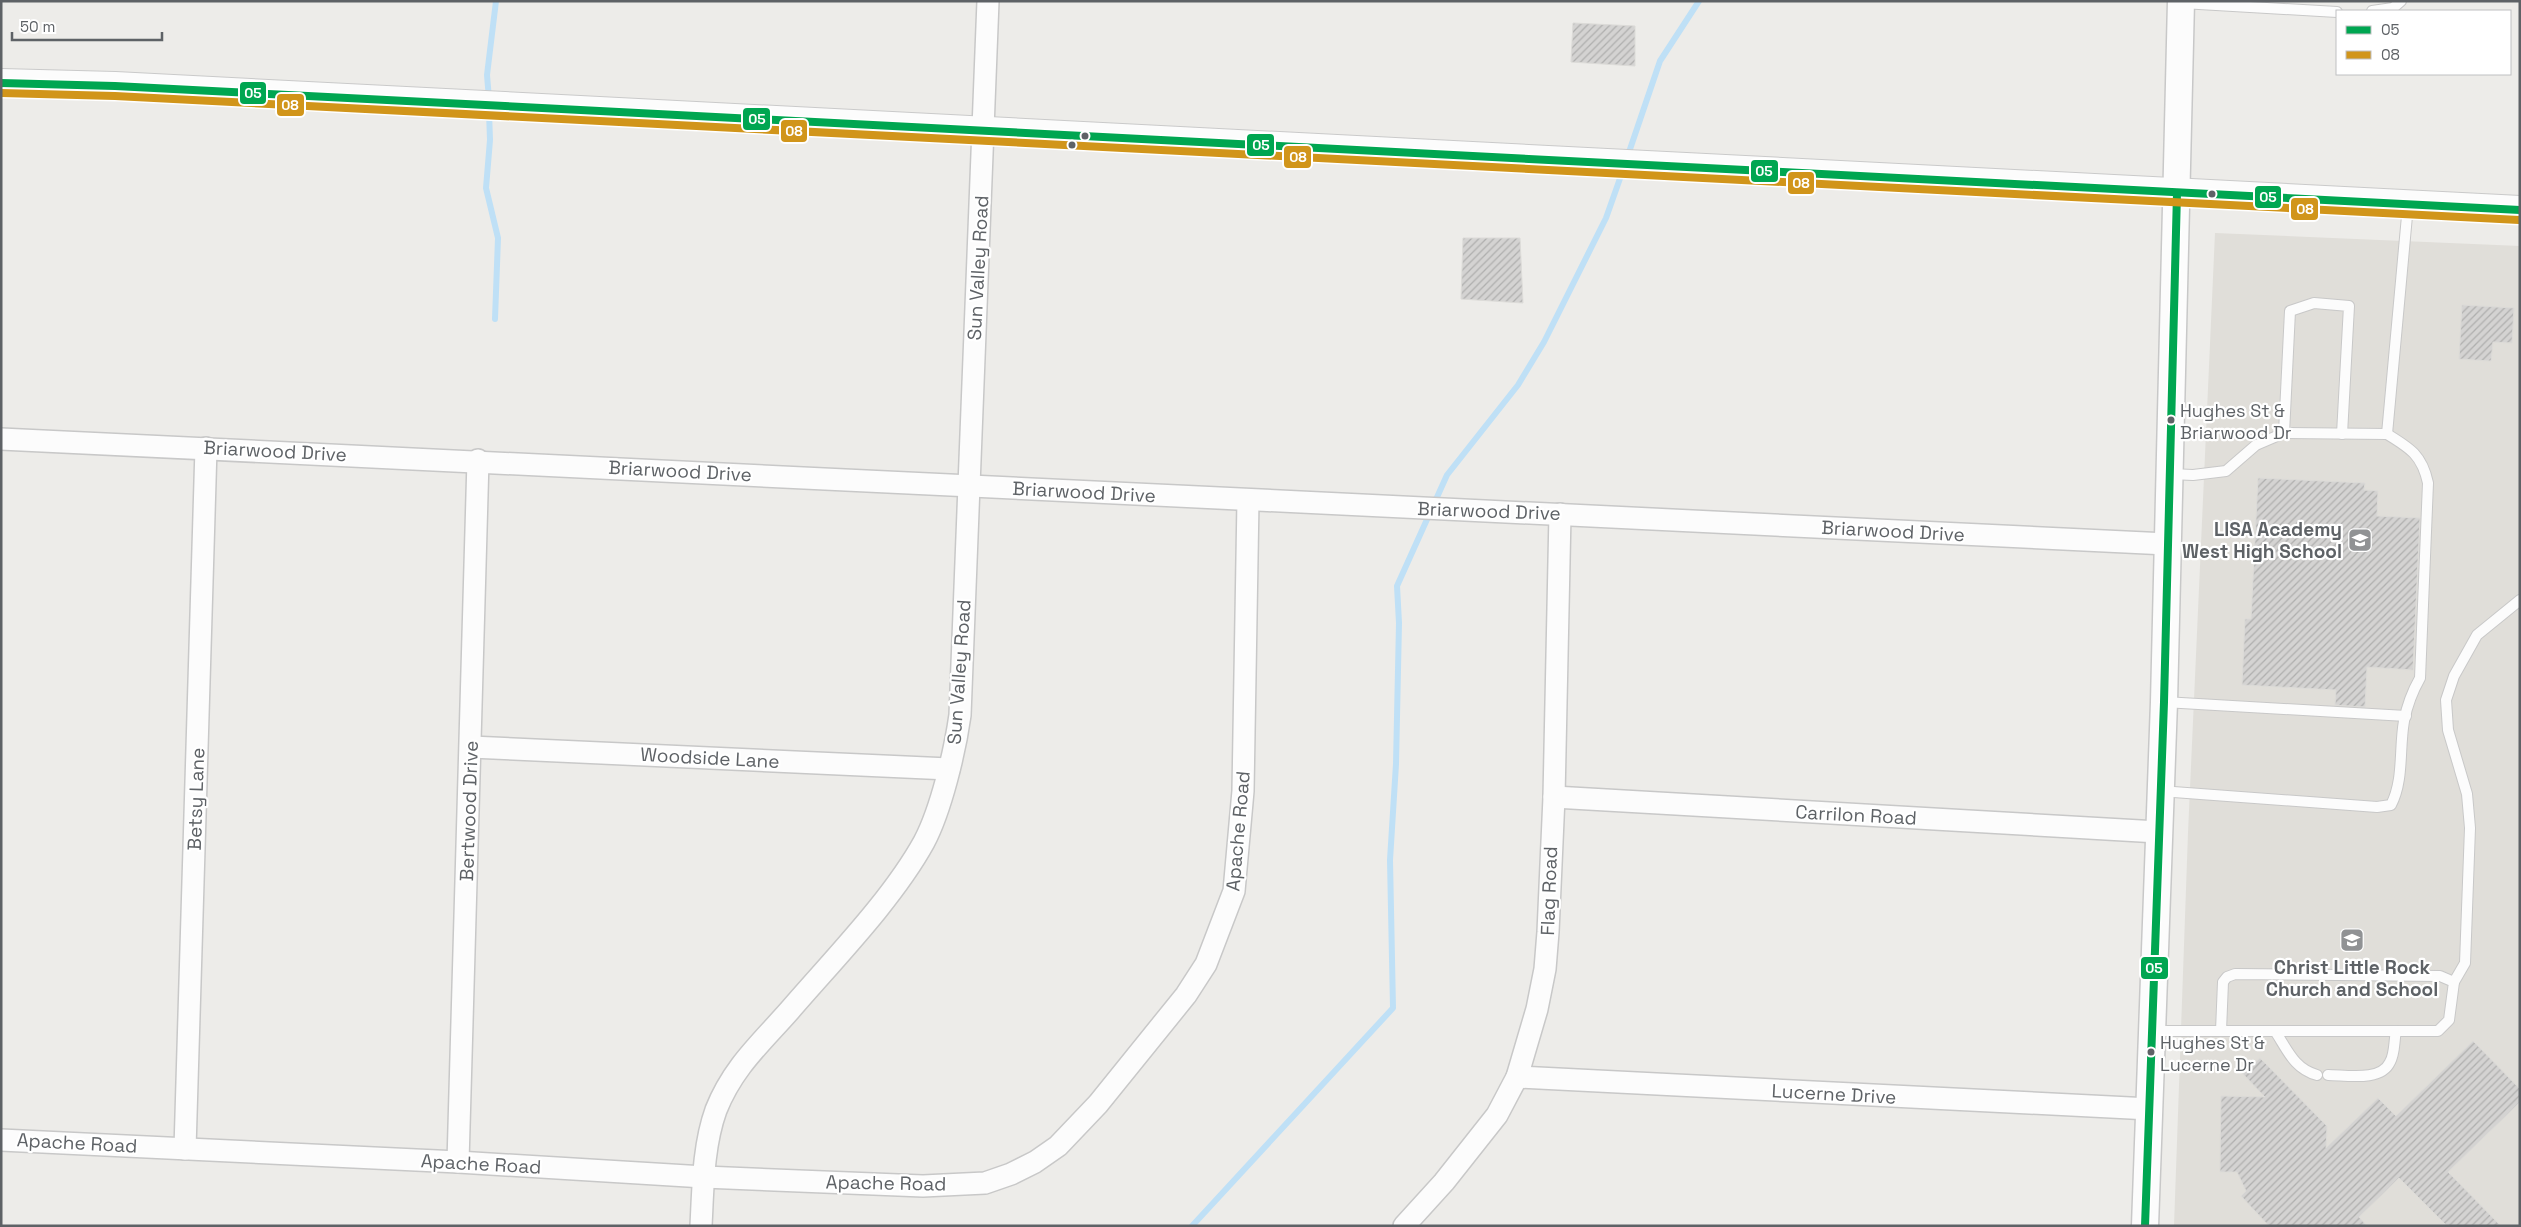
<svg xmlns="http://www.w3.org/2000/svg" width="2521" height="1227" font-family="'Space Grotesk',sans-serif">
<style>
.education{fill:#e0ded9}
.lines{fill:none;stroke-linecap:round;stroke-linejoin:round}
.stream{stroke:#bfe0f6;stroke-width:6}
.building{fill:url(#building-hatch);stroke:#dcdbd8}
.service-casing{stroke:#c8c8c8;stroke-width:12}
.minor-casing{stroke:#c8c8c8;stroke-width:24}
.tertiary-casing{stroke:#c8c8c8;stroke-width:29}
.secondary-casing{stroke:#cacaca;stroke-width:30}
.service{stroke:#fcfcfc;stroke-width:10}
.minor{stroke:#fcfcfc;stroke-width:21}
.tertiary{stroke:#fcfcfc;stroke-width:26}
.secondary{stroke:#fcfcfc;stroke-width:28}
.bus-1-casing{stroke:#fff;stroke-width:11}
.bus-2-casing{stroke:#fff;stroke-width:11}
.bus-1{stroke:#00a651;stroke-width:8}
.bus-2{stroke:#d1951a;stroke-width:8}
.bus-dot{fill:#5e6266;stroke:#fff;stroke-width:2}
.labels{text-anchor:middle;dominant-baseline:central;stroke-width:4.5;stroke-linejoin:round;paint-order:stroke}
.bus-label{font-size:18px;fill:#5e6266;stroke:#fff;text-anchor:start}
.street-label{font-size:19px;fill:#5e6266;stroke:#fff}
.poi-label{font-size:19px;font-weight:bold;fill:#5e6266;stroke:#fff;text-anchor:end}
.line-badge{stroke:#fff;stroke-width:2}
.badge-label{font-size:14px;text-anchor:middle;font-weight:bold;fill:#fff}
</style>
<defs>
<pattern id="building-hatch" width="6" height="6" patternUnits="userSpaceOnUse" patternTransform="scale(1.25)"><rect width="6" height="6" fill="#d4d3d2"/><path d="M-1 1l2-2M0 6l6-6M5 7l2-2" fill="none" stroke="#afafae"/></pattern>
</defs>
<rect width="100%" height="100%" fill="#edece9"/>
<polygon class="education" points="2215,233 2520,246 2520,1226 2174,1226 2188,833"/>
<g class="lines">
<g class="stream">
<polyline points="489,99 487,75 496,1"/>
<polyline points="489,112 490,140 486,188 498,238 495,319"/>
<polyline points="1627,158 1660,61 1699,1"/>
<polyline points="1192,1226 1393,1008 1390,860 1396,764 1399,623 1397,586 1447,475 1518,385 1544,342 1606,218 1623,170"/>
</g>
</g>
<g class="building">
<polygon points="1573,23 1635,26 1635,66 1571,62"/>
<polygon points="1463,238 1520,238 1523,303 1461,299"/>
<polygon points="2462,305 2514,308 2512,343 2493,342 2491,361 2459,359"/>
<polygon points="2258,478 2365,483 2364,490 2378,491 2377,516 2420,518 2413,670 2367,667 2365,707 2335,705 2336,690 2242,685 2245,619 2251,619"/>
<polygon points="2473,1041 2520,1089 2520,1102 2448,1172 2501,1226 2447,1226 2399,1178 2359,1217 2367,1226 2269,1226 2241,1196 2246,1191 2237,1172 2220,1172 2221,1096 2265,1097 2243,1074 2260,1058 2327,1126 2326,1148 2378,1098 2396,1116"/>
</g>
<g class="lines">
<g class="service-casing">
<g id="service">
<polyline points="2182,3 2337,12"/>
<polyline points="2372,11 2393,8 2401,1"/>
<polyline points="2284,433 2290,311 2314,303 2349,306 2342,434"/>
<polyline points="2171,474 2193,475 2226,471 2256,445 2284,433 2387,434 2408,205"/>
<polyline points="2164,702 2406,716"/>
<path d="M 2160,791 L 2377,807 L 2391,805 C 2404,780 2399,749 2404,721 C 2407,706 2412,692 2420,678 L 2428,483 C 2422,455 2410,448 2387,434"/>
<polyline points="2454,982 2465,963 2470,828 2467,794 2448,730 2446,700 2454,676 2477,635 2520,600"/>
<path d="M 2153,1031 C 2248,1031 2343,1031 2438,1031 L 2449,1020 L 2454,982 L 2440,976 L 2235,974 L 2227,977 L 2223,982 L 2221,1031"/>
<path d="M 2275,1031 C 2287,1049 2294,1069 2317,1075"/>
<path d="M 2328,1075 C 2346,1075 2381,1082 2390,1062 C 2395,1054 2394,1040 2396,1031"/>
</g>
</g>
<g class="minor-casing">
<g id="minor">
<polyline points="1,439 2167,544"/>
<polyline points="471,747 949,769"/>
<polyline points="1554,797 2158,832"/>
<polyline points="1517,1077 2150,1109"/>
<polyline points="1,1140 458,1162 704,1177 923,1186 985,1183 1011,1174 1035,1162 1058,1146 1098,1104 1186,995 1206,964 1234,891 1243,791 1248,500"/>
<polyline points="185,1149 206,448"/>
<polyline points="458,1162 478,460"/>
<path d="M 701,1226 C 703,1188 703,1146 716,1110 C 733,1067 761,1043 790,1010 C 833,960 892,900 924,842 C 941,810 955,751 960,715 L 988,1"/>
<polyline points="1404,1226 1444,1182 1497,1115 1517,1077 1537,1009 1545,969 1548,932 1554,797 1560,514"/>
</g>
</g>
<g class="tertiary-casing">
<polyline id="tertiary" points="2145,1226 2164,702 2181,1"/>
</g>
<g class="secondary-casing">
<polyline id="secondary" points="1,83 115,86 2520,210"/>
</g>
<use href="#service" class="service"/>
<use href="#minor" class="minor"/>
<use href="#tertiary" class="tertiary"/>
<use href="#secondary" class="secondary"/>
<g class="bus-1-casing">
<g id="bus-1">
<polyline points="1,83 115,86 2520,210"/>
<polyline points="2145,1226 2164,702 2177,193"/>
</g>
</g>
<g class="bus-2-casing">
<polyline id="bus-2" points="1,93 115,96 2519,220"/>
</g>
<use href="#bus-1" class="bus-1"/>
<use href="#bus-2" class="bus-2"/>
</g>
<defs>
<g id="school-square" transform="scale(1.25)"><rect x="-9" y="-9" width="18" height="18" rx="4" fill="#909294" stroke="#fff"/><path d="M0-5L7-2L0 1L-7-2ZM-4 1L0 2.5L4 1V4Q0 6-4 4Z" fill="#fff"/></g>
</defs>
<g fill-rule="evenodd">
<use href="#school-square" x="2360" y="540"/>
<use href="#school-square" x="2352" y="940"/>
</g>
<g class="bus-dot">
<circle cx="1085" cy="136" r="4.5"/>
<circle cx="1072" cy="145" r="4.5"/>
<circle cx="2212" cy="194" r="4.5"/>
<circle cx="2171" cy="420" r="4.5"/>
<circle cx="2151" cy="1052" r="4.5"/>
</g>
<g class="labels">
<g class="bus-label">
<text x="2180" y="410">Hughes St &amp;<tspan x="2180" dy="22">Briarwood Dr</tspan></text>
<text x="2160" y="1042">Hughes St &amp;<tspan x="2160" dy="22">Lucerne Dr</tspan></text>
</g>
<g class="street-label">
<text transform="translate(978 268) rotate(-87)">Sun Valley Road</text>
<text transform="translate(275 451) rotate(3)">Briarwood Drive</text>
<text transform="translate(680 471) rotate(3)">Briarwood Drive</text>
<text transform="translate(1084 492) rotate(3)">Briarwood Drive</text>
<text transform="translate(1489 511) rotate(2)">Briarwood Drive</text>
<text transform="translate(1893 531) rotate(3)">Briarwood Drive</text>
<text transform="translate(959 672) rotate(-86)">Sun Valley Road</text>
<text transform="translate(710 758) rotate(3)">Woodside Lane</text>
<text transform="translate(196 799) rotate(-88)">Betsy Lane</text>
<text transform="translate(469 811) rotate(-88)">Bertwood Drive</text>
<text transform="translate(1856 815) rotate(3)">Carrilon Road</text>
<text transform="translate(1238 831) rotate(-85)">Apache Road</text>
<text transform="translate(1549 891) rotate(-88)">Flag Road</text>
<text transform="translate(1834 1094) rotate(3)">Lucerne Drive</text>
<text transform="translate(77 1143) rotate(3)">Apache Road</text>
<text transform="translate(481 1164) rotate(3)">Apache Road</text>
<text transform="translate(886 1183) rotate(1)">Apache Road</text>
</g>
<g class="poi-label">
<text x="2342" y="529">LISA Academy<tspan x="2342" dy="22">West High School</tspan></text>
<text x="2352" y="967" text-anchor="middle">Christ Little Rock<tspan x="2352" dy="22">Church and School</tspan></text>
</g>
</g>
<g class="line-badge">
<rect x="239" y="81" width="28" height="24" rx="5" fill="#00a651"/>
<rect x="276" y="93" width="29" height="24" rx="5" fill="#d1951a"/>
<rect x="742" y="107" width="29" height="24" rx="5" fill="#00a651"/>
<rect x="780" y="119" width="28" height="24" rx="5" fill="#d1951a"/>
<rect x="1246" y="133" width="29" height="24" rx="5" fill="#00a651"/>
<rect x="1283" y="145" width="29" height="24" rx="5" fill="#d1951a"/>
<rect x="1750" y="159" width="29" height="24" rx="5" fill="#00a651"/>
<rect x="1787" y="171" width="28" height="24" rx="5" fill="#d1951a"/>
<rect x="2254" y="185" width="28" height="24" rx="5" fill="#00a651"/>
<rect x="2290" y="197" width="29" height="24" rx="5" fill="#d1951a"/>
<rect x="2140" y="956" width="29" height="24" rx="5" fill="#00a651"/>
</g>
<g class="badge-label">
<text x="253" y="98">05</text>
<text x="290" y="110">08</text>
<text x="757" y="124">05</text>
<text x="794" y="136">08</text>
<text x="1261" y="150">05</text>
<text x="1298" y="162">08</text>
<text x="1764" y="176">05</text>
<text x="1801" y="188">08</text>
<text x="2268" y="202">05</text>
<text x="2305" y="214">08</text>
<text x="2154" y="973">05</text>
</g>
<rect width="2521" height="1227" fill="none" stroke="#5e6266" stroke-width="5"/>
<rect x="2336" y="10" width="175" height="65" fill="#ffffff" stroke="#bfc0c2"/>
<rect x="2346" y="26" width="25" height="8" fill="#00a651" stroke="#bfc0c2"/>
<text x="2381" y="35" font-size="15" fill="#5e6266">05</text>
<rect x="2346" y="51" width="25" height="8" fill="#d1951a" stroke="#bfc0c2"/>
<text x="2381" y="60" font-size="15" fill="#5e6266">08</text>
<path d="M12 32v8h150v-8" fill="none" stroke="#5e6266" stroke-width="2.5"/>
<text x="20" y="32" font-size="15" fill="#5e6266" stroke="#ffffff" stroke-width="4" paint-order="stroke">50 m</text>
</svg>
